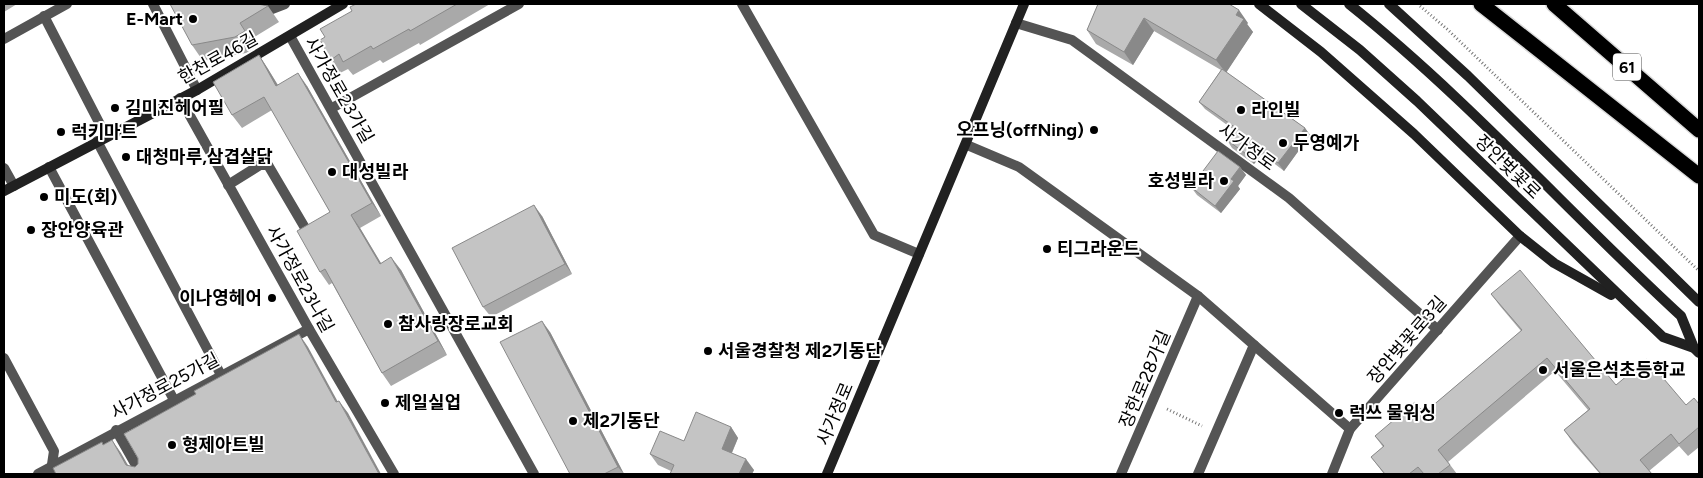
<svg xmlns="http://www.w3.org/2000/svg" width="1703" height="478" font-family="Figtree,'Noto Sans KR',sans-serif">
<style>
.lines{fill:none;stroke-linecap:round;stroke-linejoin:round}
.highway-casing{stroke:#dbdbdb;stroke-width:18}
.path{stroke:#767676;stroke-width:3;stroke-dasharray:1 2.5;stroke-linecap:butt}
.lane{stroke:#545454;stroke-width:10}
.street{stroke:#545454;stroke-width:10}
.secondary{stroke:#212121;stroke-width:10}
.highway{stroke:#000;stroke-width:15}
.wall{fill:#a9a9a9}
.shaded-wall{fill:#898989}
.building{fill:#c4c4c4;stroke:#898989}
.poi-dot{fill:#000;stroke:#fff;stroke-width:2}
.labels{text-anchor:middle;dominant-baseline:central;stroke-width:4;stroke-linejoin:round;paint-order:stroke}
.shield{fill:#fff;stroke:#4c4c4c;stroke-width:1}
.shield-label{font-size:16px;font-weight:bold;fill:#000}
.poi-label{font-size:18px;font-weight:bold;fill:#000;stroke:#fff;text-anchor:start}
.street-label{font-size:18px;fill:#000;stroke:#fff}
</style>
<rect width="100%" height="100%" fill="#fff"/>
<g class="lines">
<g class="highway-casing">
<g id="highway">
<polyline points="1481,4 1699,176"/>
<polyline points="1554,4 1699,130"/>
</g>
</g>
<g class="path">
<polyline points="1420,6 1447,29 1699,271"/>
<polyline points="1167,409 1202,426"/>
</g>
<g class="lane">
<polyline points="251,4 272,9 285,4"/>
<polyline points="228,185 260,165 268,165 308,233"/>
</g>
<g class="street">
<polyline points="153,4 197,90"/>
<polyline points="742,4 874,235 919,254"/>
<polyline points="44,16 106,136"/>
<polyline points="1016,23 1072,40 1289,198 1438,330"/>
<polyline points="290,36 534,474"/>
<polyline points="4,39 67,4"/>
<polyline points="180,98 309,329 394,474"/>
<polyline points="332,108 519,4"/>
<polyline points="97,141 221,375"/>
<polyline points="967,145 1019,167 1198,296 1350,429"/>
<polyline points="49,167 174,400"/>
<polyline points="4,168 14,186"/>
<polyline points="4,358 54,451 51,471"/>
<polyline points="116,430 141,474"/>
<polyline points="38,474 309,329"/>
<polyline points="1121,474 1198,296"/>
<polyline points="1198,474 1254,345"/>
<polyline points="1332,474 1350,429 1520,236"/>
</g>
<g class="secondary">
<polyline points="1259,4 1321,52 1414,134 1520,236 1554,263 1611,295"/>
<polyline points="1301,4 1360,50 1417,101 1663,337 1694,348 1699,353"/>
<path d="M 1349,4 C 1468,99 1569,213 1681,316 L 1694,348"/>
<polyline points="1389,4 1468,76 1699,302"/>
<polyline points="4,191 197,90 343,4"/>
<polyline points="827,474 1024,4"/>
</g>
<use href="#highway" class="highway"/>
</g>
<g class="wall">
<polygon points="4,4 17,4 4,12"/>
<polygon points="356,4 490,4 420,45 419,43 383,63 380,60 353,75 348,69 340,73 331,60 325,37 352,11"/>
<polygon points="1098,4 1248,23 1247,24 1253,32 1226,72 1305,128 1310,135 1284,171 1262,154 1254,164 1232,148 1227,140 1234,130 1205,109 1199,102 1221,70 1154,31 1133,65 1096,44 1087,30"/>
<polygon points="268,6 279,22 251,39 256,47 246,53 203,61 192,45"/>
<polygon points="259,55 268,69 278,85 307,86 381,216 360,228 381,263 401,270 447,355 391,386 382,373 332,283 329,285 320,272 330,212 272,110 242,128 232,115"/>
<polygon points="1240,167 1246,175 1238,186 1240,189 1221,213 1197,195 1191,187"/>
<polygon points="542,216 572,274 491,317 483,307"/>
<polygon points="1491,294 1616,385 1686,405 1699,404 1699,447 1688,456 1679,446 1649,471 1652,474 1600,474 1573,443 1564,430 1588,410 1555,371 1448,462 1457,474 1384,474 1371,457 1383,447 1375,436 1424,413 1521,331 1500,306"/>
<polygon points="550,332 624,474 570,474"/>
<polygon points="731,427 738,438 732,453 754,470 752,474 670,474 671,471 658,465 650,454 684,441"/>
</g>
<g class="shaded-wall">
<polygon points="1239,10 1248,23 1247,24 1253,32 1226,73 1216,60 1236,15"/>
<polygon points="1144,18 1154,31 1133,65 1124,52"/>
<polygon points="259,55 268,69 286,99 276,86"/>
<polygon points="298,73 307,86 381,216 372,203"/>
<polygon points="1305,128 1310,135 1284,171 1278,163"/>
<polygon points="1256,146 1262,154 1254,164 1249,156"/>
<polygon points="1240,167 1246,175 1238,186 1240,189 1221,213 1215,206 1231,179"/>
<polygon points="534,205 542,216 572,274 565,264"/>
<polygon points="351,215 360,228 389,277 380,264"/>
<polygon points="391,257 401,270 447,355 438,341"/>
<polygon points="542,321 550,332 624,474 618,467"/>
<polygon points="299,334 308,347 345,415 336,402"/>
<polygon points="339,401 348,413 381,474 379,474"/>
<polygon points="731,427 738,438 729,459 722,449"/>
<polygon points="112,440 121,453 133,474 126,465"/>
<polygon points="746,459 754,470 752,474 739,474"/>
</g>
<g class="building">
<polygon points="170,4 258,4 268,6 240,23 245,31 235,37 192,45"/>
<polygon points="356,4 457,4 410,31 409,29 373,49 371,46 343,62 339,54 331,60 320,40 325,37 320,29 352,11 350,7"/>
<polygon points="1098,4 1229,4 1239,10 1236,15 1244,19 1216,60 1144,18 1124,52 1087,30"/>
<polygon points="259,55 276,86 298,73 372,203 351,215 380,264 391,257 438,341 382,373 325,269 320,272 297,231 330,212 264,97 232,115 213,82"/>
<polygon points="1222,69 1305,128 1278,163 1256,146 1249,156 1227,140 1236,128 1199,102"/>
<polygon points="1218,151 1240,167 1231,179 1234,181 1215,206 1191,187"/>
<polygon points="534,205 565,264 483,307 452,248"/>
<polygon points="1520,270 1616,385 1647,359 1686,405 1694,398 1699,404 1699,427 1679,444 1671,434 1640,460 1652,474 1601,474 1564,430 1590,409 1547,358 1438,450 1450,465 1438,474 1424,474 1418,467 1409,474 1385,474 1371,457 1384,446 1375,436 1415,402 1424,413 1522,330 1491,294"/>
<polygon points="542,321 618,467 604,474 570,474 500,342"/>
<polygon points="299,334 336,402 339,401 379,474 56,474 53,468 102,442 103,445 112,440 126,465 135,467 138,464 138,458 124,434 196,394 194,391"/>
<polygon points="696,412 731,427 722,449 746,459 739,474 670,474 674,465 650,454 660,431 684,441"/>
</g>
<g class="poi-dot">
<circle cx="193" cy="19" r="5"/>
<circle cx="115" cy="108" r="5"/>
<circle cx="1241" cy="110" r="5"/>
<circle cx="1094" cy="130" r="5"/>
<circle cx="61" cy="132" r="5"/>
<circle cx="1283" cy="143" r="5"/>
<circle cx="126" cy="157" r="5"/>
<circle cx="332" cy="172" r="5"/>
<circle cx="1224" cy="181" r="5"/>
<circle cx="44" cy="197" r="5"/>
<circle cx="31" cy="230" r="5"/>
<circle cx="1047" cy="249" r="5"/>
<circle cx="272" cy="298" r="5"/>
<circle cx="388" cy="324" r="5"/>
<circle cx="708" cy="351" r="5"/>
<circle cx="1543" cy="370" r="5"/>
<circle cx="385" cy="403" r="5"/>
<circle cx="1339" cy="413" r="5"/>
<circle cx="573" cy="421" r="5"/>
<circle cx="172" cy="445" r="5"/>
</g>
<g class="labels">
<rect class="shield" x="1613" y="53.5" width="28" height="27" rx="4"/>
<g class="shield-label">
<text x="1627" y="67">61</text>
</g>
<g class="poi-label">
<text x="183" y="19" text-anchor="end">E-Mart</text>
<text x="125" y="108">김미진헤어필</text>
<text x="1251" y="110">라인빌</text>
<text x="1084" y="130" text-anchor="end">오프닝(offNing)</text>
<text x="71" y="132">럭키마트</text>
<text x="1293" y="143">두영예가</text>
<text x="136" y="157">대청마루,삼겹살닭</text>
<text x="342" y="172">대성빌라</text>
<text x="1214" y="181" text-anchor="end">호성빌라</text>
<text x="54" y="197">미도(회)</text>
<text x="41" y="230">장안양육관</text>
<text x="1057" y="249">티그라운드</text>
<text x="262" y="298" text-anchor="end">이나영헤어</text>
<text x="398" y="324">참사랑장로교회</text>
<text x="718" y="351">서울경찰청 제2기동단</text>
<text x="1553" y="370">서울은석초등학교</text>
<text x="395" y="403">제일실업</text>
<text x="1349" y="413">럭쓰 물워싱</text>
<text x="583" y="421">제2기동단</text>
<text x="182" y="445">형제아트빌</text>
</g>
<g class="street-label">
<text transform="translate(218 58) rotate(-29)">한천로46길</text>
<text transform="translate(339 90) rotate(60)">사가정로23가길</text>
<text transform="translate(1247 147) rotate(36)">사가정로</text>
<text transform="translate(1508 167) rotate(44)">장안벚꽃로</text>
<text transform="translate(300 279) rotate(61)">사가정로23나길</text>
<text transform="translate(1407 340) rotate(-49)">장안벚꽃로3길</text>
<text transform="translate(1145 379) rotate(-67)">장한로28가길</text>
<text transform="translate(165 386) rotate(-28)">사가정로25가길</text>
<text transform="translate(835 414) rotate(-67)">사가정로</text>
</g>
</g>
<rect width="1703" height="478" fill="none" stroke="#000000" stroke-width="10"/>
</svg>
